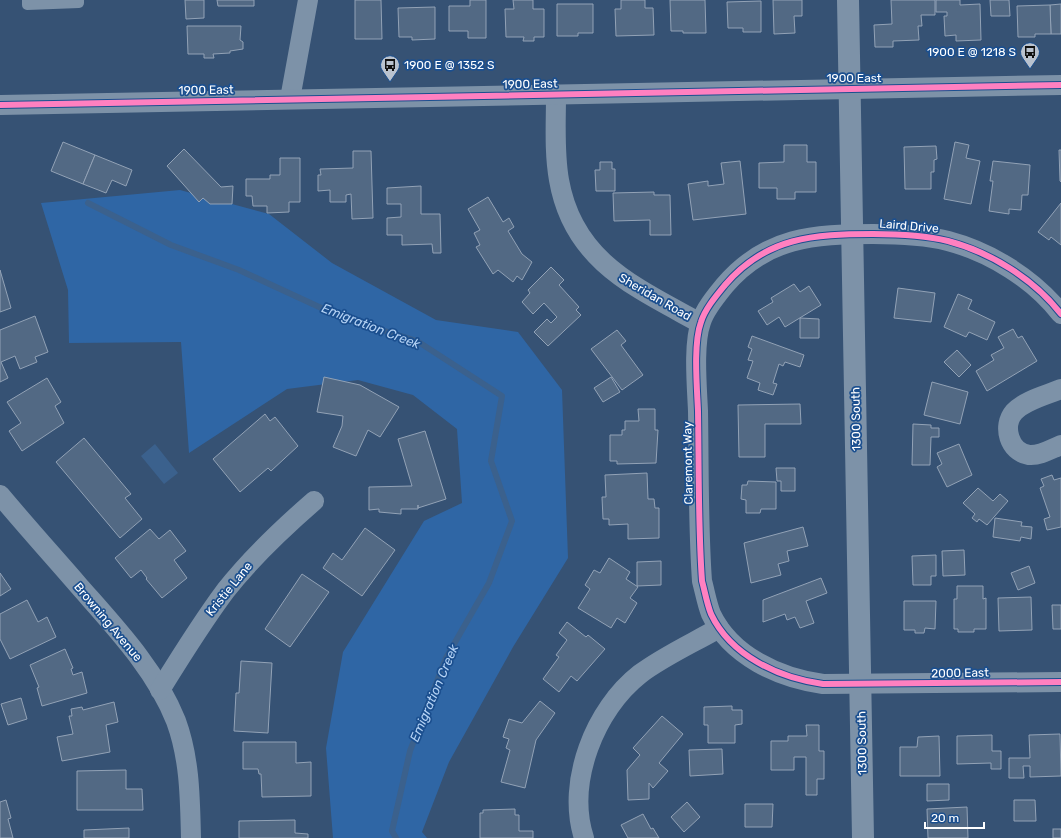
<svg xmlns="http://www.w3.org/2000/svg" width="1061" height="838" font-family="Rubik,sans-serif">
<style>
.green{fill:#2f66a5}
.water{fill:#3b618d}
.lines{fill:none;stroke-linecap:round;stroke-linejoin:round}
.stream{stroke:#3b618d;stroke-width:6}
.building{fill:#526984;stroke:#92a2b6}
.service{stroke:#7d92a8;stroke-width:10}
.minor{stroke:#7d92a8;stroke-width:20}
.tertiary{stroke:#7d92a8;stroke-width:22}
.cycleway-casing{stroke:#1b4f8f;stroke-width:8}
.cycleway{stroke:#ff80c0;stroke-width:6}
.labels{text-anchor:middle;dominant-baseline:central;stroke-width:3.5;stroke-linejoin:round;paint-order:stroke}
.poi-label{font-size:12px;fill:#fff;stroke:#1b4f8f;text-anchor:end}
.street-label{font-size:12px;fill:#fff;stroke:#1b4f8f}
.water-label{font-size:13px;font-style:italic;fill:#b5d3f5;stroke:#1b4f8f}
</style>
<rect width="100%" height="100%" fill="#365274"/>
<polygon class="green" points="180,190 269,214 332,263 436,320 518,332 562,390 568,558 513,647 449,762 422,832 427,838 333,838 326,748 343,652 424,521 462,503 457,429 413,395 358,380 287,389 189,453 181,342 69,343 68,290 41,203"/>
<polygon class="water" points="155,444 178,473 164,484 141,456"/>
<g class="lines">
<polyline class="stream" points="88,203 171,245 239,270 343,318 417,341 502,396 491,461 512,521 489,583 446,658 410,751 392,831 396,838"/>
</g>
<g class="building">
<polygon points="185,0 204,0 204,18 186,19"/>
<polygon points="217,0 254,0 254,6 218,6"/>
<polygon points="355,0 381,0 382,39 355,39"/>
<polygon points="470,0 486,0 486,38 468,38 468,31 449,31 449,6 470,6"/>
<polygon points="513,0 533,0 533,9 544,9 544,37 534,37 534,41 523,41 524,37 506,37 505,9 514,9"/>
<polygon points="621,0 645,0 645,8 653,8 654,35 616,36 615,9 621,9"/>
<polygon points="670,0 705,0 706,33 683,33 683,31 671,31"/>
<polygon points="773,0 802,0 802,16 794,16 795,33 774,34"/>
<polygon points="891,0 935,0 935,15 921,15 922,26 918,26 919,40 893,41 893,47 875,47 874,25 892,24"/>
<polygon points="936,0 960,0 960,5 980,4 981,40 956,41 956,35 945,36 944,16 947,16 947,12 936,12"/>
<polygon points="990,0 1009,0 1010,16 991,16"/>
<polygon points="761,1 761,32 743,32 743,28 728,28 727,2"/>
<polygon points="557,4 593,4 593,33 578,33 578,36 557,36"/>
<polygon points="1061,4 1061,34 1051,34 1050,5"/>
<polygon points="1050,5 1051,34 1035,34 1035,37 1018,37 1017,6"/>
<polygon points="435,7 435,39 412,40 412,37 399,37 398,8"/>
<polygon points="187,26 241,26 240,40 243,42 243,49 230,51 230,53 213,54 214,58 204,58 204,54 188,54"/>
<polygon points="63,142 95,155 83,184 51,171"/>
<polygon points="955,142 969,145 966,158 980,161 971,204 944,199"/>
<polygon points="784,145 807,145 807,162 816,162 816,192 795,192 795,199 777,199 777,188 759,188 759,163 784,162"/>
<polygon points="936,146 937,159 934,160 934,172 931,172 931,189 905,189 904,147"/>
<polygon points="184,149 221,187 233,186 232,204 210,204 203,198 199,202 167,166"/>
<polygon points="1059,150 1061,150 1061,182 1060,181"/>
<polygon points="353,151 371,151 373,218 352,219 351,194 346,195 346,202 330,202 330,190 318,191 318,175 321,175 320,169 353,168"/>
<polygon points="95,155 132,170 126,186 112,180 106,193 83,184"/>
<polygon points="280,158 300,158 300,202 289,202 289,212 267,213 267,206 253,206 252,196 246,196 246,179 270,179 270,175 280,175"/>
<polygon points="740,161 746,214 693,220 688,184 708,181 708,186 724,184 721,163"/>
<polygon points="993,161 1030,165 1028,195 1022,195 1021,210 1009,209 1009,214 989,211 993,181 990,181"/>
<polygon points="600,162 612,162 612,169 615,169 615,191 596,191 595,170 600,170"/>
<polygon points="421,186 421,214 440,214 441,253 433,253 432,244 402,245 402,235 387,235 387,218 401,217 401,204 387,204 387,188"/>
<polygon points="654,192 654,195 670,195 671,235 650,235 650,220 614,221 613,193"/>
<polygon points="488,197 503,222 509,218 514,227 508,231 522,254 532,262 522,280 517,276 513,282 498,270 493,274 476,247 480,245 474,233 480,230 468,209"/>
<polygon points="1061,203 1061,245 1051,237 1049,240 1038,232"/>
<polygon points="551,267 564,280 559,285 579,307 576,310 581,315 548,346 534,332 547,319 551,323 557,317 544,303 533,314 522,302 530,293 528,290"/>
<polygon points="0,270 11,308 0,312"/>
<polygon points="794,284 800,292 809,286 821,305 785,327 779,317 767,325 758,311 773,302 771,298"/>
<polygon points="898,288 935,293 931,322 894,318"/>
<polygon points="958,294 972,300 968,309 995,322 987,340 969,332 966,337 944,327"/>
<polygon points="35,316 48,352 35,357 37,362 20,369 15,356 1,362 8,378 0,382 0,330"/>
<polygon points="800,318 819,319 819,338 800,338"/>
<polygon points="1013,329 1018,338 1022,336 1037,361 987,391 976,371 994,360 991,355 1004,348 998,337"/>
<polygon points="617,330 626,341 621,345 643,375 622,390 591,349"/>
<polygon points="752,336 804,355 800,367 785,362 783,366 779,364 773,383 777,384 773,395 758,390 760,383 747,378 753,361 748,360 752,349 748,347"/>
<polygon points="957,350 971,365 959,377 944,362"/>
<polygon points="324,377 360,385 399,407 380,437 368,430 356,456 333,447 342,426 343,416 317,412"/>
<polygon points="611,377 620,392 603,402 594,388"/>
<polygon points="47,378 61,402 55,406 64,423 22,451 9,431 21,423 7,402"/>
<polygon points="932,382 968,392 960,424 924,415"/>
<polygon points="800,404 801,424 765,424 765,457 739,457 738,405"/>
<polygon points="638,409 655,409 655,430 658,430 656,463 617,464 617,461 610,461 610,435 622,435 622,430 625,430 625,421 639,421"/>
<polygon points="265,414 270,421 275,417 298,446 271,471 268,468 240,492 213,459"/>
<polygon points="913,424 931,425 931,428 939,428 939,437 931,437 930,465 912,465"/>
<polygon points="425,431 446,499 418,508 418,505 418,509 401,509 401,514 379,512 379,509 369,510 369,487 412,486 398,439"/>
<polygon points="84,438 131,494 125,498 142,519 120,538 56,462"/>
<polygon points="959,444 972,475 947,487 937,467 942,464 937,453"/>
<polygon points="776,468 795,468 795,491 781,491 781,481 777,481"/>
<polygon points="647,473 648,499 654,499 655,508 659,508 659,538 628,539 628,524 609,525 609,519 603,519 602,497 606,497 605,475"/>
<polygon points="1052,475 1054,480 1061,478 1061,527 1047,530 1044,519 1050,517 1040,488 1044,486 1041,479"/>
<polygon points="748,481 776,482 776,509 761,509 760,513 746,513 746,500 741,499 742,485 747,485"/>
<polygon points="978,488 993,501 1000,494 1008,501 987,525 979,519 977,522 972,518 975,514 963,503"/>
<polygon points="995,518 1022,522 1021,526 1032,527 1031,539 1021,537 1020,541 993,537"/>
<polygon points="803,527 808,546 787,551 789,561 778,564 781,575 751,583 744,543"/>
<polygon points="365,528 395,550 362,596 323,568 333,553 342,560"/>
<polygon points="150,529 159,539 170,530 186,551 174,560 187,578 162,598 146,579 147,578 141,570 131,578 115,558"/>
<polygon points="964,550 965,575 943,576 942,551"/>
<polygon points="936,555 936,576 931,576 931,585 913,585 912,556"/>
<polygon points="609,558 630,572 626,579 638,587 630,598 637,603 625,623 617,618 611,628 578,608 590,589 585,585 594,570 600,573"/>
<polygon points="661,561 661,585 637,586 637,562"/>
<polygon points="1029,566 1035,583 1018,590 1011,573"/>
<polygon points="0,573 11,589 0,596"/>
<polygon points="302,574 329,592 290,647 265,629"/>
<polygon points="821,578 827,593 806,601 814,623 800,628 795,617 787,620 785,614 763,622 763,600"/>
<polygon points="957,586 983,586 983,599 986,598 986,629 974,629 974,632 958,632 958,629 954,629 954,599 957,599"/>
<polygon points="1031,597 1032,630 999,631 998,598"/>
<polygon points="27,600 38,622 47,617 56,637 10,659 0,639 0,614"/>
<polygon points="904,601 936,601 935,629 925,628 924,633 915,633 915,630 904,630"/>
<polygon points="1052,605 1061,605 1061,629 1053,629"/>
<polygon points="567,622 586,637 588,635 605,649 577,681 571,676 559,692 543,679 559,657 556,655 567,640 559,633"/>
<polygon points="65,649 73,668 71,669 73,675 82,672 87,693 42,706 37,688 39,687 30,665"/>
<polygon points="241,661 272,663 268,733 234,731 236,693 239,693"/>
<polygon points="21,698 27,719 8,725 1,704"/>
<polygon points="540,701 555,713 536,740 525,788 501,782 510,750 506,748 509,739 503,737 509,719 522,723"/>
<polygon points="114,702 118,722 106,725 110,752 62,761 57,737 73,734 69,716 72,716 71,709 82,707 83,710"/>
<polygon points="732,706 732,710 742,710 742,724 735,725 735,743 708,743 708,725 704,725 704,707"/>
<polygon points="662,716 683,734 659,763 668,771 653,788 649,783 649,799 628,800 627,770 640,755 633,748"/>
<polygon points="806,725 819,725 819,751 824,751 824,779 817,779 817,795 806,795 806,757 794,757 794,770 771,770 771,741 788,741 788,736 807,736"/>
<polygon points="1060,734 1061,776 1030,777 1030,766 1023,766 1024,778 1009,778 1009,758 1030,758 1029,735"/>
<polygon points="992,735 992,751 1001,751 1001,769 991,769 991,763 957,764 957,736"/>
<polygon points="939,736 940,776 900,776 900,747 917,747 918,737"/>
<polygon points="243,742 296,742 296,763 311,762 311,796 262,797 261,774 259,774 258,769 243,769"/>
<polygon points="722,749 723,774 690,776 689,750"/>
<polygon points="126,770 126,789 142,789 143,810 77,810 77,771"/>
<polygon points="927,784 949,784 949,800 927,801"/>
<polygon points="6,800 11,818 8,819 13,838 0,838 0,802"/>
<polygon points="1014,800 1035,800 1036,821 1014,821"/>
<polygon points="687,802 700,817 684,832 671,817"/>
<polygon points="745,804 773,804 772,827 745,827"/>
<polygon points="967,807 968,838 928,838 927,809"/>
<polygon points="515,809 515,815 519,815 519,831 533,831 533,838 480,838 480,813 483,813 483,810"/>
<polygon points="643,814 651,829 653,828 659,838 628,838 621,825"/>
<polygon points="295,820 295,833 308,834 308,838 239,838 239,821"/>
<polygon points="129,828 129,838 84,838 84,830"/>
<rect x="1053" y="829" width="8" height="9"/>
</g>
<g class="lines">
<polyline class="service" points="27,0 27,5 79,3 79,0"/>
<g class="minor">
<path d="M 556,95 C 556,123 554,152 559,180 C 573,261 635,287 700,323"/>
<polyline points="290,99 308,0"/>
<polyline points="0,105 1061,85"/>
<path d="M 1061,314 C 1034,279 990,252 948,241 C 924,235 898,234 873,234 C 814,234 766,237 725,285 C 716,296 705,309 701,322 C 693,344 697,387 698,411 C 699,468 698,525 702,581 C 705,592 707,604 711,614 C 731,656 779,678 823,684 L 1061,682"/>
<path d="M 1061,389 C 1047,395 1025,400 1014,412 C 1002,426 1009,452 1029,455 C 1040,456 1051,449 1061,445"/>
<path d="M 0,495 C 26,526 53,556 79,586 C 115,627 156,670 176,721 C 190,759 190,799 191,838"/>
<path d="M 160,690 C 181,656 202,622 226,590 C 252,557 283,528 314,501"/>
<path d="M 584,838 C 566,782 595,709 640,674 C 664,656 693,643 719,628"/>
</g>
<polyline class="tertiary" points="848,0 863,838"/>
<g class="cycleway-casing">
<g id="cycleway">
<polyline points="0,105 1061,85"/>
<path d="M 1061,314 C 1034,279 990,252 948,241 C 924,235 898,234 873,234 C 814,234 766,237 725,285 C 716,296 705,309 701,322 C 693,344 697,387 698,411 C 699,468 698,525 702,581 C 705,592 707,604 711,614 C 731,656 779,678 823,684 L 1061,682"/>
</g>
</g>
<use href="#cycleway" class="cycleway"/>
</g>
<defs>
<g id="bus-pin" transform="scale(1)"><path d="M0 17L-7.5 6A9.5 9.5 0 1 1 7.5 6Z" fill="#b9c2ce" stroke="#1b4f8f"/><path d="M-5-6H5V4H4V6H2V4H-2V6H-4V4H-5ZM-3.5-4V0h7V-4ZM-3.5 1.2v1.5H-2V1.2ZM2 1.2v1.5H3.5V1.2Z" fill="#111"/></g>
</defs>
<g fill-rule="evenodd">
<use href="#bus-pin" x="1030" y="52"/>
<use href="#bus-pin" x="390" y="65"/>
</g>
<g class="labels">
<g class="poi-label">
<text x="1016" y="52">1900 E @ 1218 S</text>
<text x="404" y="65" text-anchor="start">1900 E @ 1352 S</text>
</g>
<g class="street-label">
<text x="854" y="78">1900 East</text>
<text transform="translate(530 84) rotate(-1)">1900 East</text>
<text transform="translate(206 90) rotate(-1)">1900 East</text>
<text transform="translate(909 226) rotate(5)">Laird Drive</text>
<text transform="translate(655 297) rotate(30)">Sheridan Road</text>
<text transform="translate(856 419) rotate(-91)">1300 South</text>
<text transform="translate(688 463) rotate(-91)">Claremont Way</text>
<text transform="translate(229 589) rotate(-51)">Kristie Lane</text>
<text transform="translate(108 622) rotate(50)">Browning Avenue</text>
<text transform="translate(960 673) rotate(-1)">2000 East</text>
<text transform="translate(862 743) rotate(-91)">1300 South</text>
</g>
<g class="water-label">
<text transform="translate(371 326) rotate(21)">Emigration Creek</text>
<text transform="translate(434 693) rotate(-67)">Emigration Creek</text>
</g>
</g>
<path d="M925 822v6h59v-6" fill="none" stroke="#ffffff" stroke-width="2"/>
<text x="931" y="822" font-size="12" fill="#ffffff" stroke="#1b4f8f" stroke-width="3" paint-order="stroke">20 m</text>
</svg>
